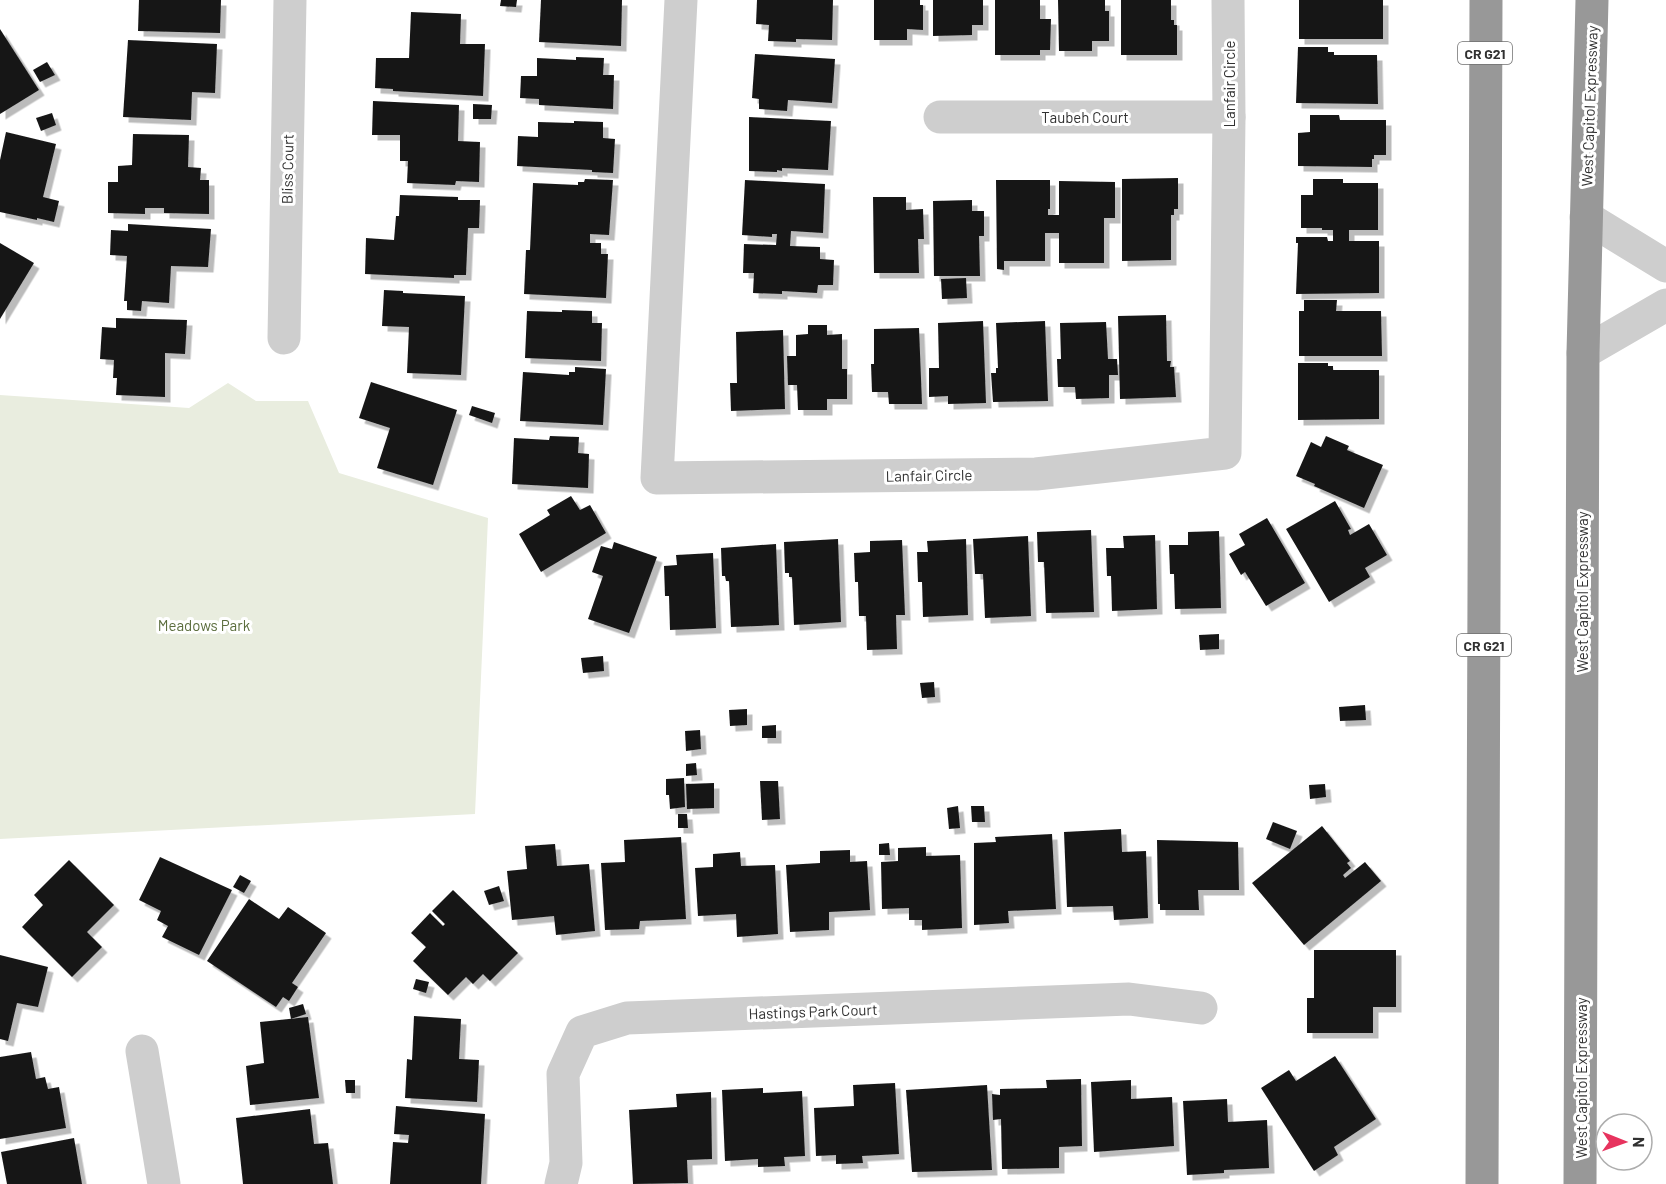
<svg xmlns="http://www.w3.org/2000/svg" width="1666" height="1184" font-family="Barlow,sans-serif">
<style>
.green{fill:#e9eddf}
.building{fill:#181818;filter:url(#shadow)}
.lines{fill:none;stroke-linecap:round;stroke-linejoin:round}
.minor{stroke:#cecece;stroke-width:33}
.highway{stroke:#989898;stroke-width:33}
.labels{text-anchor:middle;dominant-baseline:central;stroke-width:6;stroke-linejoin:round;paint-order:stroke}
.shield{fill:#fff;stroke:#6f6f6f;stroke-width:1.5}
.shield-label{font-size:14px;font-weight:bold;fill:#313131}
.street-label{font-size:15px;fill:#313131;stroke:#fff}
.park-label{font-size:15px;fill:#5b6d3d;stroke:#fff}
</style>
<defs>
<filter id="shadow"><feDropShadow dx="5.5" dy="5.5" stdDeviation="0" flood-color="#0004"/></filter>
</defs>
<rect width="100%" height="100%" fill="#fff"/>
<polygon class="green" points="228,383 256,401 308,401 339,473 488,518 475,814 0,839 0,395 189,408"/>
<g class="building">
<polygon points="139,0 221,0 220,33 138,31"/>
<polygon points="501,0 517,0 516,7 500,6"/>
<polygon points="541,0 622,0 621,46 539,42"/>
<polygon points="757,0 833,0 832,40 796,39 796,42 768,41 769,25 756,24"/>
<polygon points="874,0 920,0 920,5 923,5 923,30 907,29 907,40 874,40"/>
<polygon points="933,0 983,0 983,25 972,25 972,35 933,36"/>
<polygon points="995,0 1040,0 1040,19 1051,19 1050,50 1040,50 1040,55 995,55"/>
<polygon points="1058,0 1105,0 1105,11 1109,11 1109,41 1092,41 1092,51 1059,51"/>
<polygon points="1121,0 1171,0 1171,20 1174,20 1174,25 1177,25 1177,55 1121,55"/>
<rect x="1299" y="0" width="84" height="39"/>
<polygon points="411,12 461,14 460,44 485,44 483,96 393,91 393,89 375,88 376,58 409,58"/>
<polygon points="0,29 39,90 0,114"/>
<polygon points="128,40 217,44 215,93 192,92 191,120 123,117"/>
<polygon points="1298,47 1328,47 1328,52 1334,52 1334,55 1377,55 1378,104 1296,103"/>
<polygon points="755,54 835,59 832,103 788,100 787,111 759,109 759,99 752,98"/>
<polygon points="576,57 604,58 603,75 614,75 613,109 539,105 539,99 520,98 521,76 537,76 537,58 576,60"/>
<polygon points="47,62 55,75 40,82 33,70"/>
<polygon points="373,101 459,105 458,141 480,142 479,182 456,181 455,185 407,183 408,161 400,161 400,135 372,135"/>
<polygon points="473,104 492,105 491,119 473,119"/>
<polygon points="52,113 56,125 41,131 36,118"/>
<polygon points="1310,115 1339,115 1340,120 1386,120 1386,155 1374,155 1374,159 1372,159 1372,167 1298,166 1298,133 1310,132"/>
<polygon points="749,117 831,121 828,170 782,168 782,171 777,170 777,172 749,171"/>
<polygon points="574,121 603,122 603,138 615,139 613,173 592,172 592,170 517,166 518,136 538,137 538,122 574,123"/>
<polygon points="6,132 56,144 43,197 59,201 54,222 37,218 37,220 0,212 0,160"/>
<polygon points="133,134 189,135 188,167 201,168 200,180 209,180 209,214 164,213 164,208 145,208 145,214 108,213 108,182 118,182 118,166 132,165"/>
<polygon points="1178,178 1178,209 1174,209 1174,215 1171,215 1171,260 1122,261 1122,179"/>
<polygon points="585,179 613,180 609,235 590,234 590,243 601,243 601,254 608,254 606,298 524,294 526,250 530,250 533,183 578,185 578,182 584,182"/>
<polygon points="1313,179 1343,179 1343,183 1378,183 1378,230 1349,230 1349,241 1379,241 1379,293 1296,294 1298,243 1296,243 1296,237 1327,237 1328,241 1333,241 1333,230 1322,230 1322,228 1301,228 1301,195 1313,195"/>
<polygon points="745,180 825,184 823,233 791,231 790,246 820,247 820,259 834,260 833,285 818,285 817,293 782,291 782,294 753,293 754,273 743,273 744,244 776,245 777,234 772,234 772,237 742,235"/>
<polygon points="996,180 1050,180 1050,209 1048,209 1048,215 1059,215 1059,181 1115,182 1115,218 1104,218 1104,263 1059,263 1059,233 1045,233 1045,261 1004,261 1004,270 997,269"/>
<polygon points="400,195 458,197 458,200 480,200 479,228 468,228 466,275 454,275 454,278 365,274 366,238 394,240 396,216 399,216"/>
<polygon points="873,197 906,197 906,210 923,209 924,239 918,239 919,273 874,273"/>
<polygon points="972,200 972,211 984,211 984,236 979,236 980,276 934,276 933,201"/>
<polygon points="128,224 211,229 208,267 171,266 169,303 142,301 141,311 127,310 127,301 124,301 127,256 110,255 111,230 128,231"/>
<polygon points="0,243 34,263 0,319"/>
<polygon points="966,278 967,298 942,299 941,279"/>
<polygon points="384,290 403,291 403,293 465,296 461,375 407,373 409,327 382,326"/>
<polygon points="1304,300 1337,300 1336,311 1381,311 1382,356 1299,356 1299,311 1304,311"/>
<polygon points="562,310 592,311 592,323 602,323 601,361 525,358 527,311 562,312"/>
<polygon points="1166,315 1167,361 1171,361 1170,367 1174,367 1176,397 1120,399 1118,316"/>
<polygon points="116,318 187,320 185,354 165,353 165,397 116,395 117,378 113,378 114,360 100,359 102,327 116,328"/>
<polygon points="983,321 986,403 948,404 948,396 929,397 929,368 939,368 938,323"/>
<polygon points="1045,321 1048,401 993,402 991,373 996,373 996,368 998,368 996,323"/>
<polygon points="1106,322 1108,359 1117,359 1118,375 1109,375 1109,398 1076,399 1075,387 1058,387 1057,359 1061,359 1060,323"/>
<polygon points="808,325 827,325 827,335 842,334 842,369 847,369 847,399 827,399 827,410 798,410 797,385 788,385 787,356 796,356 796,335 808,334"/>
<polygon points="919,328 922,404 889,404 888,392 872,392 871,364 874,364 874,329"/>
<polygon points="783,330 785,409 731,411 730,383 737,383 736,332"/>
<polygon points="1298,363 1328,363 1328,366 1333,366 1333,370 1379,370 1379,419 1298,420"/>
<polygon points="575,367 606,369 603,425 520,421 523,372 569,375 569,372 575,372"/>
<polygon points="371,382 457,410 433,485 377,468 390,428 359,418"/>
<polygon points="472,406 495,413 492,423 469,415"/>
<polygon points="550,436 579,437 578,453 589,454 588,488 512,484 514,438 549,440"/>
<polygon points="1326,436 1349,446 1347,450 1383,465 1364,508 1314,486 1315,484 1296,476 1311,442 1321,447"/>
<polygon points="571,496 580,510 590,505 606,533 541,572 519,534 550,515 547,510"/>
<polygon points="1335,501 1351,529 1348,530 1350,535 1369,524 1387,555 1365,568 1370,577 1329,602 1286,529"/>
<polygon points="1267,518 1305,583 1266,606 1245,572 1241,575 1229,554 1245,545 1239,534"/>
<polygon points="1091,530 1094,612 1046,613 1044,562 1038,562 1037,532"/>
<polygon points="1219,531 1221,608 1175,609 1174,574 1170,574 1169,545 1188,545 1188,532"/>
<polygon points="1155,535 1157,609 1112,611 1111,576 1107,576 1106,548 1124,548 1123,536"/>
<polygon points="1028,536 1031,616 985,618 983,574 975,574 973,539"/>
<polygon points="838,539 841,622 794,625 792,577 789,577 789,573 785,573 784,542"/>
<polygon points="966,539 968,615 923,617 922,582 918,582 917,552 928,552 927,541"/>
<polygon points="902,540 905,615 896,615 897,649 867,650 866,616 859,616 858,582 855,582 854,553 870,552 870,541"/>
<polygon points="614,542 657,557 629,633 588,619 603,576 592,572 601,546 612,549"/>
<polygon points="776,544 779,625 731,627 729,581 726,581 725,576 722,576 721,548"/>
<polygon points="713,553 716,628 670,630 669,596 665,596 664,566 677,565 676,555"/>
<polygon points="1219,634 1219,649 1200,650 1199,635"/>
<polygon points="603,656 604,671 583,673 581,658"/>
<polygon points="934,682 935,697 922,698 920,683"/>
<polygon points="1365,705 1366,720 1340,721 1339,707"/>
<polygon points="747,709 747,725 730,726 729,710"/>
<polygon points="776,725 776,738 762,738 762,726"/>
<polygon points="700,730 701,749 686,751 685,731"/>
<polygon points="696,763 697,775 686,776 686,764"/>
<polygon points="684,778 685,807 670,809 669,795 666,795 666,779"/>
<polygon points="760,781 778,781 780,819 762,820"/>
<polygon points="714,783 714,808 687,809 686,784"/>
<polygon points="1325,784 1326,797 1310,799 1309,785"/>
<polygon points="958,806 960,828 949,829 947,808"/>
<polygon points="971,806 984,806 985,822 972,822"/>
<polygon points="678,814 687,814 688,828 678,828"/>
<polygon points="1273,822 1297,831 1290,849 1266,839"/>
<polygon points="1322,826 1350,861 1347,863 1351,868 1343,875 1345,878 1365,862 1381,881 1304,945 1252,883"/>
<polygon points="1121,829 1122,852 1146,851 1148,918 1114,920 1113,906 1067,907 1064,832"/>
<polygon points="1052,834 1056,909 1008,911 1009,923 974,925 974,843 996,842 995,837"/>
<polygon points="681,837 686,919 640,921 639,929 605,930 601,863 625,862 624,840"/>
<polygon points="1157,840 1238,842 1239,890 1198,890 1199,910 1160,910 1160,904 1158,904"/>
<polygon points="889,843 890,855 879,855 879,844"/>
<polygon points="555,844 557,866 589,864 595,931 556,935 554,916 512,920 507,871 527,869 525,846"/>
<polygon points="926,847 926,856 960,855 962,928 922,930 922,920 909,920 909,908 882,909 881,862 898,861 898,848"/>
<polygon points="850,850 850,862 867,861 870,910 829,912 829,930 790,932 786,865 820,863 820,851"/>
<polygon points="740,852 741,866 775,865 778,934 737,937 736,914 698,916 695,868 713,867 713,854"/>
<polygon points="160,857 232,890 199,955 162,937 168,926 157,920 161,911 139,900"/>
<polygon points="69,860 114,905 87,932 102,947 72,977 22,927 43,905 34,895"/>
<polygon points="240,875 251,881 244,893 233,887"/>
<polygon points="499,886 504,901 489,905 484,891"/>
<polygon points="453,890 518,953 490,981 483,974 473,984 466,977 448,995 413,961 426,947 411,933 430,913 443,926 445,924 432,911"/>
<polygon points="249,899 279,919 288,907 326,933 292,983 298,987 289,1001 283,997 276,1007 207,961"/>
<polygon points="1314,950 1396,950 1396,1007 1373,1007 1373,1033 1307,1033 1307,998 1314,998"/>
<polygon points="0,955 48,967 38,1007 17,1003 8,1041 0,1039"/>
<polygon points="416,979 429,982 426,993 413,989"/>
<polygon points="303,1004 306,1014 291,1019 289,1008"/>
<polygon points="414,1016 461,1019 459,1059 479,1060 477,1102 405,1098 407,1059 412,1060"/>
<polygon points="308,1017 319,1098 250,1105 246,1066 264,1063 260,1022"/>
<polygon points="31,1052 36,1079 45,1077 48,1089 59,1087 66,1128 0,1139 0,1057"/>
<polygon points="1335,1056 1376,1119 1334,1147 1338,1155 1314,1171 1261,1088 1289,1070 1296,1081"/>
<polygon points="1081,1079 1082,1146 1059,1147 1059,1168 1002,1169 1001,1119 993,1120 992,1094 1000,1095 1000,1089 1047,1088 1046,1080"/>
<polygon points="345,1080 355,1080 355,1093 346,1093"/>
<polygon points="1131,1080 1131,1099 1172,1097 1174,1146 1094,1152 1091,1082"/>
<polygon points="895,1083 899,1154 862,1156 863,1163 836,1164 836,1155 816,1156 814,1108 854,1106 853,1085"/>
<polygon points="987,1085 992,1170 912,1172 906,1090"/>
<polygon points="763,1088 763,1093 802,1091 805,1156 784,1157 785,1166 758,1167 758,1159 725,1161 722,1090"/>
<polygon points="711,1092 712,1159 687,1160 688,1183 633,1184 629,1110 677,1107 676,1094"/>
<polygon points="1227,1099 1228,1122 1267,1120 1269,1168 1224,1170 1224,1173 1187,1175 1183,1101"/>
<polygon points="396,1106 485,1114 481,1184 390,1184 393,1142 408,1143 409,1135 394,1134"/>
<polygon points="310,1109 314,1144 328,1143 333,1184 243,1184 236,1118"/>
<polygon points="74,1138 82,1184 7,1184 1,1152"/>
</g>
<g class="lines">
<g class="minor">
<polyline points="681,0 657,478 1036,474 1225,453 1229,117 1228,0"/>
<polyline points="940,117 1229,117"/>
<polyline points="1586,217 1666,266"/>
<polyline points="284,338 290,0"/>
<polyline points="1583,353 1666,305"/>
<polyline points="142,1051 164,1184"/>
<polyline points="561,1184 566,1163 563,1074 582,1032 627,1018 1129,999 1201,1008"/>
</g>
<g class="highway">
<polyline points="1482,1184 1486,0"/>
<polyline points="1580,1184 1583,353 1592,0"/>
</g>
</g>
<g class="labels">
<g class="shield">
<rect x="1458" y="42" width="54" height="22" rx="4.5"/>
<rect x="1457" y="634" width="54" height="22" rx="4.5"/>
</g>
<g class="shield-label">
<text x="1485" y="53">CR G21</text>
<text x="1484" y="645">CR G21</text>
</g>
<g class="street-label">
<text transform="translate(1229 84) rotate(-90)">Lanfair Circle</text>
<text transform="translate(1589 106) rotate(-88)">West Capitol Expressway</text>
<text x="1085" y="117">Taubeh Court</text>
<text transform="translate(287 169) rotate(-89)">Bliss Court</text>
<text transform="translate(929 475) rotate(-1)">Lanfair Circle</text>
<text transform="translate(1582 592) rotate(-90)">West Capitol Expressway</text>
<text transform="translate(813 1011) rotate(-2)">Hastings Park Court</text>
<text transform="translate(1581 1078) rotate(-90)">West Capitol Expressway</text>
</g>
<g class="park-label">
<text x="204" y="625">Meadows Park</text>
</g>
</g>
<g transform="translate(1624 1142) rotate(91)"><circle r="28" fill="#ffffff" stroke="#adadad" stroke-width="1.5"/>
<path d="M0-4.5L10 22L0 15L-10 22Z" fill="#e7335e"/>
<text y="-9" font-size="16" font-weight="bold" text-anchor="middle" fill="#313131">N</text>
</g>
</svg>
